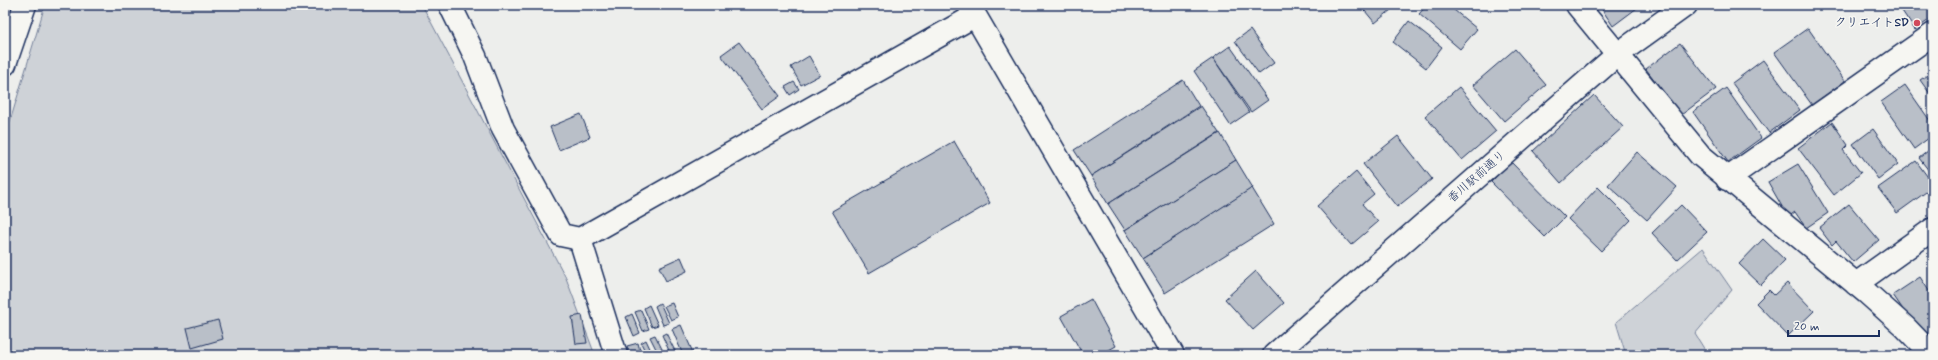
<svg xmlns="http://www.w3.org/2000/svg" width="1938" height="360" font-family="Mynerve,'Klee One',sans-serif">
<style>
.green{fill:#ced2d7;stroke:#74809a}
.building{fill:#b9bfc8;stroke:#1b2f5e}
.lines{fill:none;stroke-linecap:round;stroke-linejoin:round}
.minor-casing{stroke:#1b2f5e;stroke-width:25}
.minor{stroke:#f6f6f2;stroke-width:22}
.poi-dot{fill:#d1495b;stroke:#f6f6f2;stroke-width:1.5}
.labels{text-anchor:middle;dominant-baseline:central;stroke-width:3;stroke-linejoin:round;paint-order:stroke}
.poi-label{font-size:12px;font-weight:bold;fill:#1b2f5e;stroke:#f6f6f2;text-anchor:end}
.street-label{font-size:12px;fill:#1b2f5e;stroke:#f6f6f2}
</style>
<rect width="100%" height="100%" fill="#edeeec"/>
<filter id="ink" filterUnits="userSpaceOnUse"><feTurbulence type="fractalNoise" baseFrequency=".025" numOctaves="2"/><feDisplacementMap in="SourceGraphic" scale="8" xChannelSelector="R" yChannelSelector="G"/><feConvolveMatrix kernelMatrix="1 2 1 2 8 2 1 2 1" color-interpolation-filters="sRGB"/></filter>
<g filter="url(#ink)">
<g class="green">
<polygon points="45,5 422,5 566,278 595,355 5,355 5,138"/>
<polygon points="1703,248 1732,290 1695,334 1708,355 1626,355 1616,322"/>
</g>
<g class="building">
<polygon points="1360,5 1397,5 1375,23"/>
<polygon points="1427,5 1448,5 1477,29 1460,49 1419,14"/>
<polygon points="1599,5 1641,5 1613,26"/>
<polygon points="1898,5 1933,5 1933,17 1915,30"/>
<polygon points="1409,21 1442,47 1426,68 1393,42"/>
<polygon points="1808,28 1845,81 1812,105 1774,52"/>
<polygon points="1250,30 1274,63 1259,74 1235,41"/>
<polygon points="739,42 780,96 762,109 721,55"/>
<polygon points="1680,43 1716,89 1681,115 1646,69"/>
<polygon points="1230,46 1268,100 1251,112 1213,58"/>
<polygon points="1515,49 1546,85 1504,121 1473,85"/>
<polygon points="809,56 820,75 801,85 791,67"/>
<polygon points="1213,58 1249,112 1230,125 1194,71"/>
<polygon points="1763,60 1800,110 1769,133 1732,83"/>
<polygon points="1933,71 1933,98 1920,80"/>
<polygon points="1183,80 1199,106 1091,176 1074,150"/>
<polygon points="794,82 799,89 790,95 785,87"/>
<polygon points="1905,85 1933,125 1933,135 1914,149 1881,102"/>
<polygon points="1459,87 1496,131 1462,160 1425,116"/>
<polygon points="1726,88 1761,138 1728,162 1693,112"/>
<polygon points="1594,95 1623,127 1561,183 1533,151"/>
<polygon points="1201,106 1219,133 1108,204 1091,176"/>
<polygon points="581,114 590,137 559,150 550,127"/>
<polygon points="1832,122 1848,145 1843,150 1861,173 1834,195 1798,148"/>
<polygon points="1873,129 1898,164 1878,179 1853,144"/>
<polygon points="1220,133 1236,160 1125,230 1108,204"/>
<polygon points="1398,136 1432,179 1397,207 1363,164"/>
<polygon points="954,141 990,203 869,273 832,211"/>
<polygon points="1933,147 1933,176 1919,158"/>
<polygon points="1637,152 1677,187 1647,220 1608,185"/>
<polygon points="1236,160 1253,188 1143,258 1125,230"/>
<polygon points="1916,161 1933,184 1933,187 1897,213 1878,188"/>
<polygon points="1511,162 1565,217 1545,237 1491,182"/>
<polygon points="1798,164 1828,213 1806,228 1795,212 1788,217 1768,182"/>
<polygon points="1356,172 1374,194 1362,204 1378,222 1351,245 1317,206"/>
<polygon points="1598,187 1631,220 1601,251 1568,219"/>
<polygon points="1252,188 1274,224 1165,293 1143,258"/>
<polygon points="1849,204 1879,240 1853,262 1836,241 1832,245 1819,228"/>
<polygon points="1681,205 1707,232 1677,260 1652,233"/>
<polygon points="1763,239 1785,260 1761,285 1739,264"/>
<polygon points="681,257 687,271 666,281 659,267"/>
<polygon points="1256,271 1284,303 1253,330 1225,299"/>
<polygon points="1920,277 1933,297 1933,329 1922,337 1893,295"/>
<polygon points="1787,283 1814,311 1788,336 1756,303 1769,290 1774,295"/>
<polygon points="1091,299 1116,346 1100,355 1083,355 1061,316"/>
<polygon points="660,303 669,323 663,325 655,306"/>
<polygon points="672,303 678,317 671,320 664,306"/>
<polygon points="649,305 658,325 652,327 644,308"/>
<polygon points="641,310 649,329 643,331 635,312"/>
<polygon points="632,314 640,333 634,336 626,317"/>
<polygon points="582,315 587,343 576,344 572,317"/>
<polygon points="218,320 223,339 192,348 187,328"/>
<polygon points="681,325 694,355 683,355 672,329"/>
<polygon points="666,333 677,355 671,355 662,335"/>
<polygon points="655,335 665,355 659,355 650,337"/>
<polygon points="646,340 653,355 647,355 641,343"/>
<polygon points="638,343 641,355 629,355 627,346"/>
</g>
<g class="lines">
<g class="minor-casing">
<g id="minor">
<polyline points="450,5 475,56 503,129 561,235 580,239 974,16"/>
<polyline points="969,5 1173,355"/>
<polyline points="1577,5 1700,155 1867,293 1905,327 1932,355"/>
<polyline points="5,64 25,5"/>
<polyline points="1727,179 1933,34"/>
<polyline points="580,239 616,355"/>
<polyline points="1856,284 1933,229"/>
<polyline points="1274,355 1618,54 1686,5"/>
</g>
</g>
<use href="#minor" class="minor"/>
</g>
</g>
<circle class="poi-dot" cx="1917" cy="23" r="4"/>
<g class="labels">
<g class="poi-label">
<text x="1909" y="23">クリエイトSD</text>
</g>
<g class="street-label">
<text transform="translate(1477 177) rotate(-41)">香川駅前通り</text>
</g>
</g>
<rect width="1938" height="360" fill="none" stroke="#f6f6f2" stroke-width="20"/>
<rect x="10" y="10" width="1918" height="340" fill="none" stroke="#1b2f5e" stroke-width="1.5" filter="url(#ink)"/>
<path d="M1788 330v6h91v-6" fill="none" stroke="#1b2f5e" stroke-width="2"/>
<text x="1794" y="330" font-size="12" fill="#1b2f5e" stroke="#f6f6f2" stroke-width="3" paint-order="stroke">20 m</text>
</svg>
